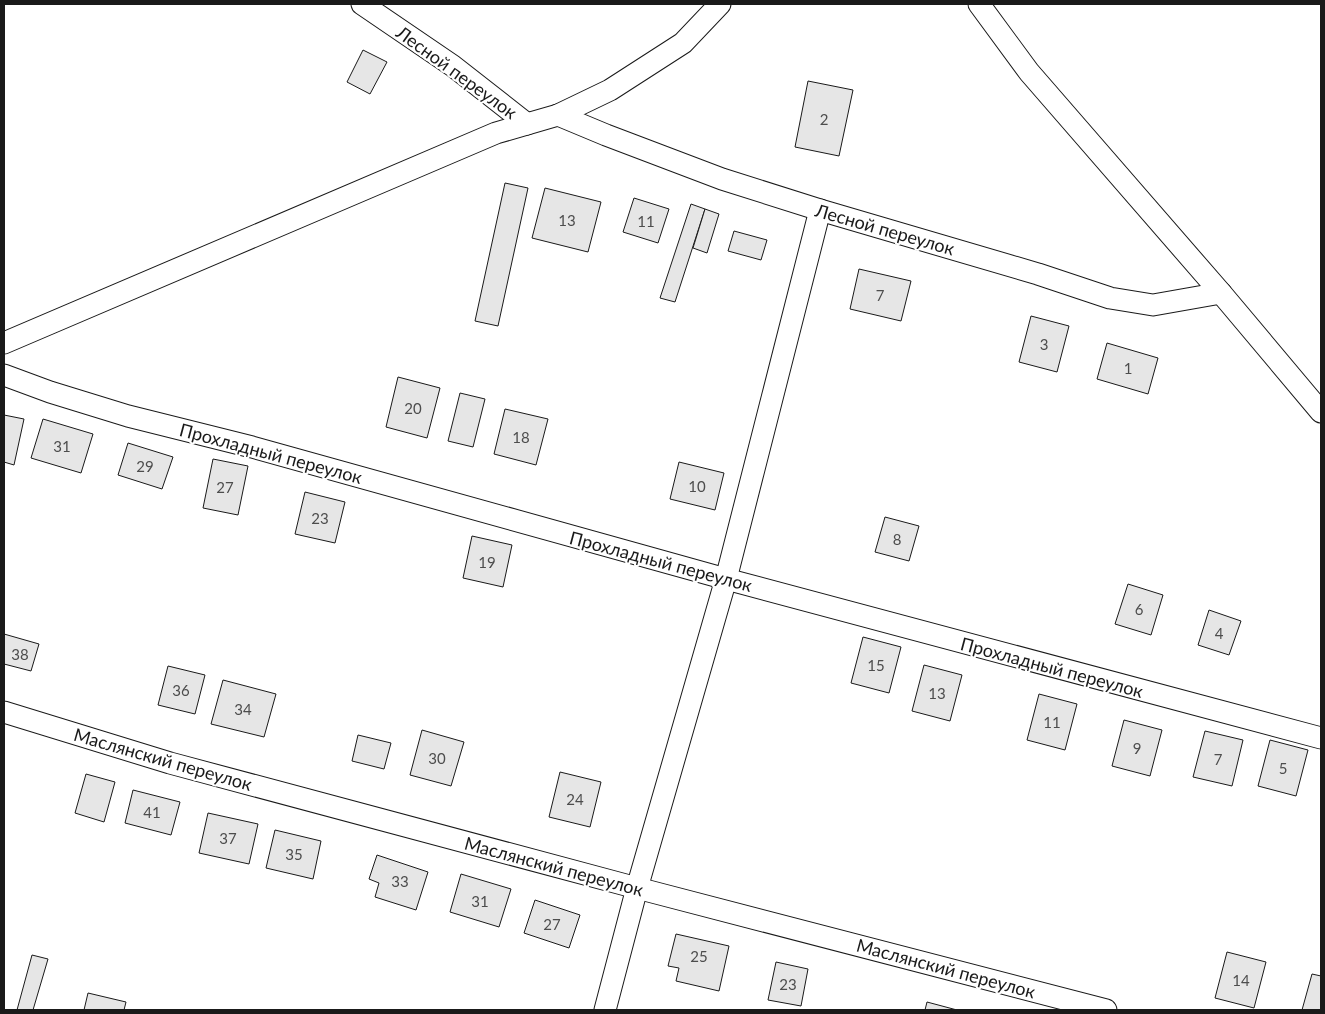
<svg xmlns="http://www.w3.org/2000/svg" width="1325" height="1014" font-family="Lato,sans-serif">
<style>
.building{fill:#e6e6e6;stroke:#1a1a1a}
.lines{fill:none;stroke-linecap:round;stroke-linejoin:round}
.minor-casing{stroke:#1a1a1a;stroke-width:23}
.minor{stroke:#fff;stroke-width:21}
.labels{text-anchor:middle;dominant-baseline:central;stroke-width:4;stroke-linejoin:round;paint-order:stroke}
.number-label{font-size:15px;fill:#4d4d4d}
.street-label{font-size:18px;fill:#1a1a1a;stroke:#fff}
</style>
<rect width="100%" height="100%" fill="#fff"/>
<g class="building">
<polygon points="363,50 387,62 370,94 347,82"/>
<polygon points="808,81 853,90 839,156 795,147"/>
<polygon points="505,183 528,188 498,326 475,321"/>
<polygon points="545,188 601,202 588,252 532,238"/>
<polygon points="634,198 669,209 658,243 623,232"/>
<polygon points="691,204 705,209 675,302 660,298"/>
<polygon points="705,209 719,214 707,253 693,248"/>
<polygon points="734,231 767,240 761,260 728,251"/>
<polygon points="859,269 911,281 901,321 850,309"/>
<polygon points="1031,316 1069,326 1057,372 1019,362"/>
<polygon points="1107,343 1158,358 1148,394 1097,379"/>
<polygon points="398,377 440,388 427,438 386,427"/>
<polygon points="460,393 485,399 473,447 448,441"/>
<polygon points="505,409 548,419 536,465 494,454"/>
<polygon points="4,415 24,419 14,465 4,462"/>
<polygon points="43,419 93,434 81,473 31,458"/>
<polygon points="128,443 173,457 162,489 118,475"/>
<polygon points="213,459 248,466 238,515 203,508"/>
<polygon points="679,462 724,473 715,510 670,499"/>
<polygon points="305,492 345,502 335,543 295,534"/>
<polygon points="885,517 919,526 909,561 875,552"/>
<polygon points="472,536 512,545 503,587 463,578"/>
<polygon points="1128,584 1163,595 1151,635 1115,624"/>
<polygon points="1209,610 1241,621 1229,655 1198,645"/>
<polygon points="4,634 39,644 31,671 4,664"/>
<polygon points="863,637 901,647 889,693 851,683"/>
<polygon points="924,665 962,675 950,721 912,711"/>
<polygon points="168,666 205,675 195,714 158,705"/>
<polygon points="223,680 276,694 264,737 211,724"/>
<polygon points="1039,694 1077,704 1065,750 1027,740"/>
<polygon points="1124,720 1162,730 1150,776 1112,766"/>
<polygon points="422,730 464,742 451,786 410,775"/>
<polygon points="1205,731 1243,740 1232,786 1193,777"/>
<polygon points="358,735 391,743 384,769 352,761"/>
<polygon points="1270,740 1308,750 1296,796 1258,786"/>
<polygon points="560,772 601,782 590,827 549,817"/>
<polygon points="86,774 115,782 104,822 75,813"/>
<polygon points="133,790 180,802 171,835 125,823"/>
<polygon points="208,813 258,824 249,864 199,853"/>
<polygon points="275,830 321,841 313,879 266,868"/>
<polygon points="377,855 428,872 416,910 375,897 379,883 369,879"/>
<polygon points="461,874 511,889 499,927 450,912"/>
<polygon points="535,900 580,915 569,948 524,933"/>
<polygon points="676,934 729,946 719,991 676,981 679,968 668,966"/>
<polygon points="1227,952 1266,962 1254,1008 1215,998"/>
<polygon points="32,955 48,959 33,1010 17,1010"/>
<polygon points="776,962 808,969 801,1006 768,1000"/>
<polygon points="1312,974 1321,976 1321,1010 1302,1010"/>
<polygon points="88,993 126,1002 124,1010 84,1010"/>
<polygon points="927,1002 957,1010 925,1010"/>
</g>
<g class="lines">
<g class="minor-casing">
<g id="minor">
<polyline points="362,4 453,66 527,124"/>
<polyline points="979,4 1029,72 1221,293 1321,412"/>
<polyline points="558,115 606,135 722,179 820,210 1038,274 1110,298 1153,305 1221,293"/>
<polyline points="4,343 496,133 558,115 610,90 683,43 720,4"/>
<polyline points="4,375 50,392 128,416 252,447 726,579 1321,738"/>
<polyline points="4,712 170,763 637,888 1106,1010"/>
<polyline points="605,1010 637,888 726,579 820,210"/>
</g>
</g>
<use href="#minor" class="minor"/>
</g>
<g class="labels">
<g class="number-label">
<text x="824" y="119">2</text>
<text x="567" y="220">13</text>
<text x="646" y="221">11</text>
<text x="880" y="295">7</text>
<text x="1044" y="344">3</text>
<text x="1128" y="368">1</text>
<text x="413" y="408">20</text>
<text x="521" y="437">18</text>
<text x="62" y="446">31</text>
<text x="145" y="466">29</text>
<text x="697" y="486">10</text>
<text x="225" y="487">27</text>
<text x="320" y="518">23</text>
<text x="897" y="539">8</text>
<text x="487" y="562">19</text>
<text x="1139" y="609">6</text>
<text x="1219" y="633">4</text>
<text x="20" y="654">38</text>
<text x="876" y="665">15</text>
<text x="181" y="690">36</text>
<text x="937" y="693">13</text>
<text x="243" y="709">34</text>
<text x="1052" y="722">11</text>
<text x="1137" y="748">9</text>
<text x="437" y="758">30</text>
<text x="1218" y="759">7</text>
<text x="1283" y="768">5</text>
<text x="575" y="799">24</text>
<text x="152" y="812">41</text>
<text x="228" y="838">37</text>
<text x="294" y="854">35</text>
<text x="400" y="881">33</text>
<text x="480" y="901">31</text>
<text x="552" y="924">27</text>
<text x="699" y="956">25</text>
<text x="1241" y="980">14</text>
<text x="788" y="984">23</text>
</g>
<g class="street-label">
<text transform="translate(457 72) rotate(36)">Лесной переулок</text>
<text transform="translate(885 229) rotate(16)">Лесной переулок</text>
<text transform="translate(271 453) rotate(15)">Прохладный переулок</text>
<text transform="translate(661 561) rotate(15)">Прохладный переулок</text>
<text transform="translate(1052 667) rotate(15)">Прохладный переулок</text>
<text transform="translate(163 759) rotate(16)">Маслянский переулок</text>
<text transform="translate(554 866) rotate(15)">Маслянский переулок</text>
<text transform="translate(946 968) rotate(15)">Маслянский переулок</text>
</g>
</g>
<rect width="1325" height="1014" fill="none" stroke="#1a1a1a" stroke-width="10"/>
</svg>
